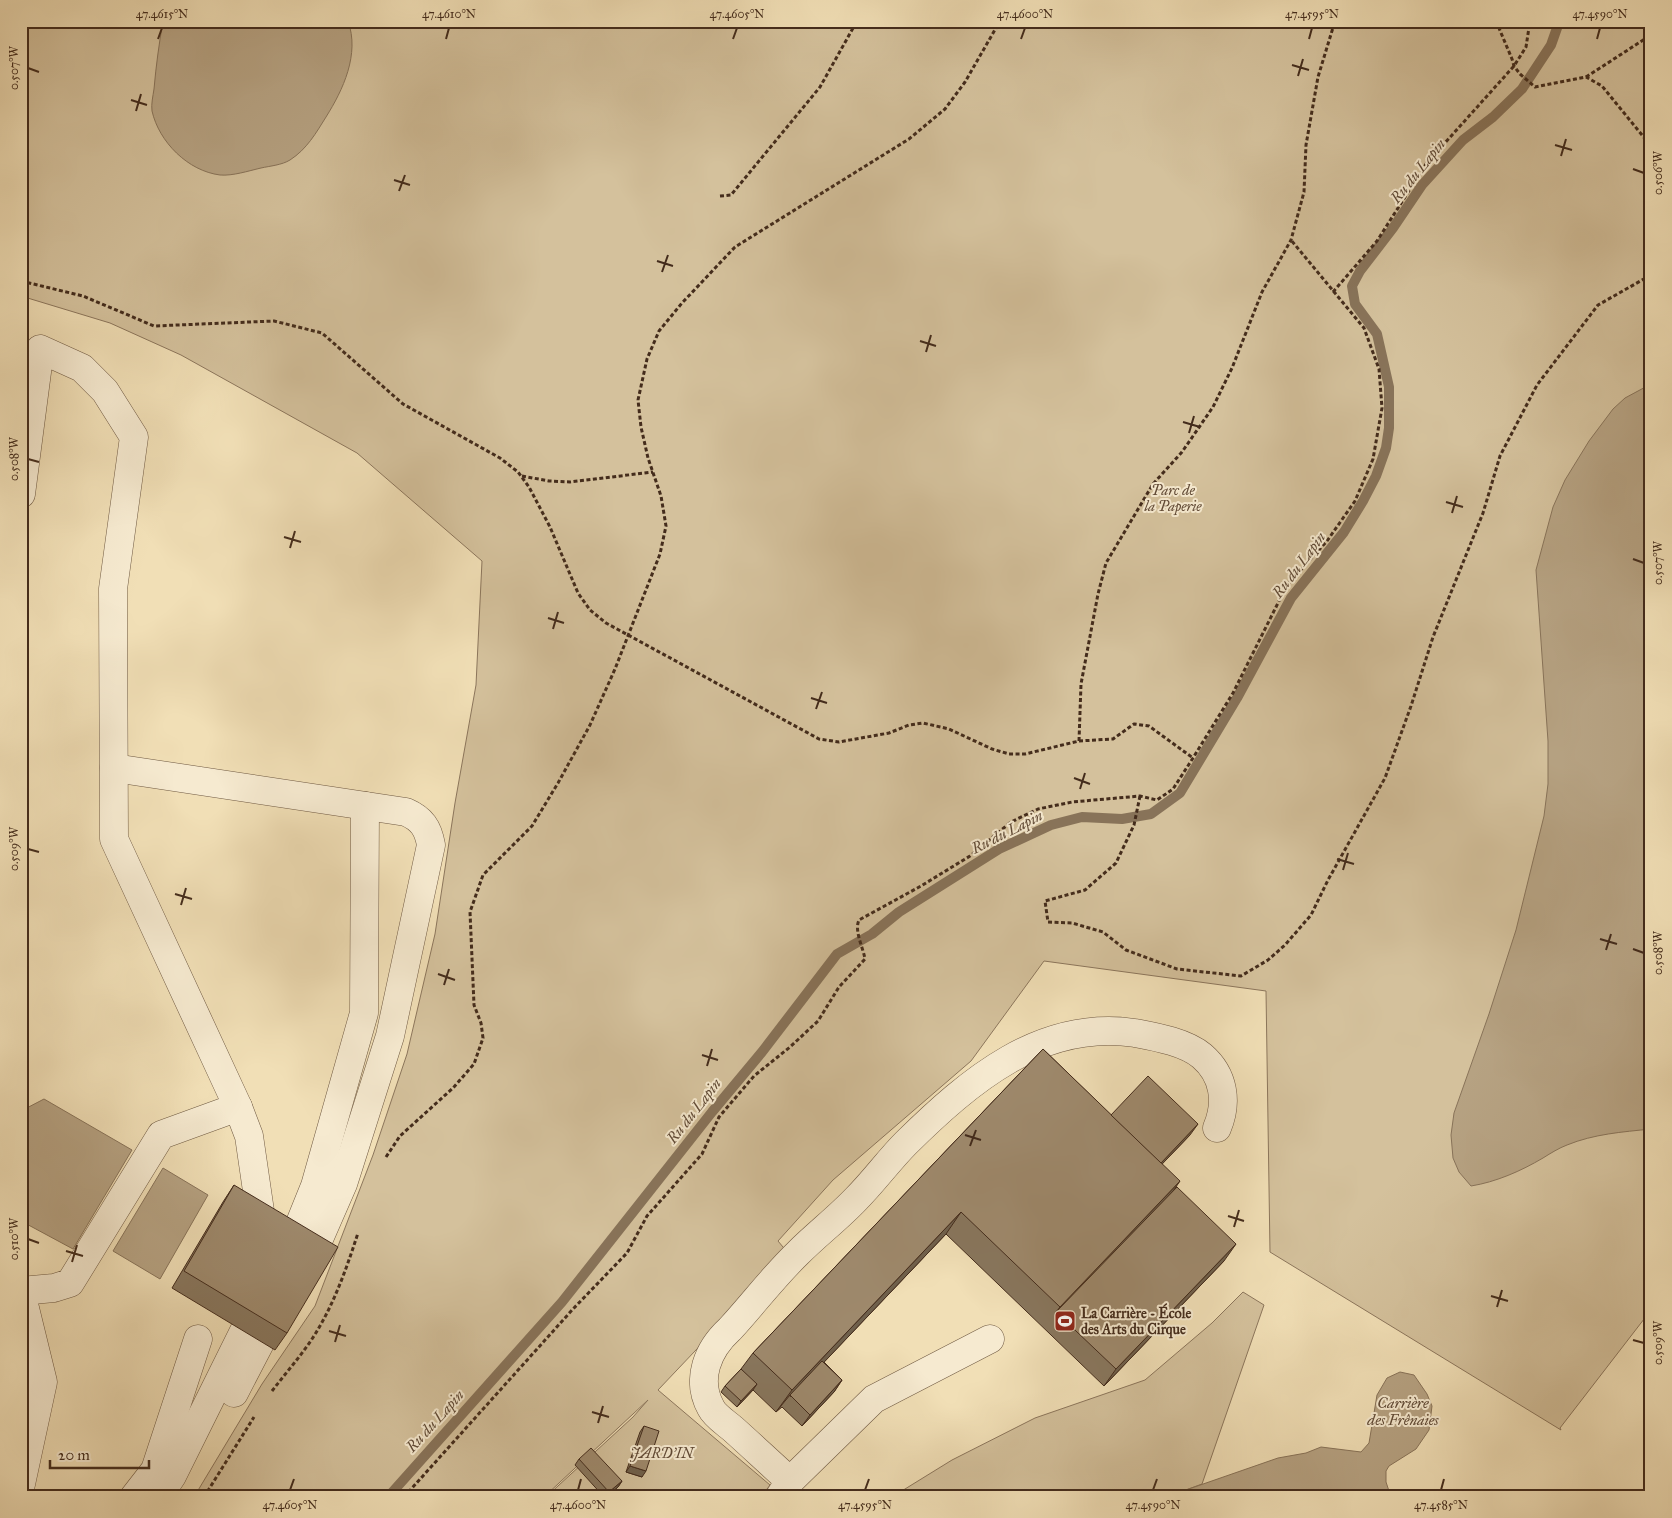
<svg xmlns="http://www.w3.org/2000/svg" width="1672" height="1518" font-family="'IM FELL Great Primer',serif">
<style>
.green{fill:#d4c19c;stroke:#8c765c}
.water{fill:#b6a282;stroke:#887359}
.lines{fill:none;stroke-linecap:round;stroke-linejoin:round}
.stream{stroke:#887359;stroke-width:10}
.minor-casing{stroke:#6f5942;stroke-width:29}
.path{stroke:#442c1c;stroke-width:3;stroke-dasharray:4 2.5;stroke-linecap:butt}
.minor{stroke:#f6ead0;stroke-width:28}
.wall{fill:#88765d;stroke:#442c1c}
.shaded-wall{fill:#6f604c;stroke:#442c1c}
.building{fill:#9e896c;stroke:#442c1c}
.ticks{fill:none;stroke:#442c1c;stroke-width:2}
.labels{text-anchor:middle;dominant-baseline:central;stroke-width:4;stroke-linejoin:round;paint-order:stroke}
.park-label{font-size:14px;font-style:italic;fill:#614a36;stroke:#f6ead0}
.poi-label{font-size:14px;font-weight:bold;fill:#442c1c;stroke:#f6ead0;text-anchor:start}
.water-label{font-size:15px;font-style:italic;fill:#604a36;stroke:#f6ead0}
.neatline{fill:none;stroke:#442c1c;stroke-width:2}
.ticks-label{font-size:12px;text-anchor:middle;fill:#442c1c}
</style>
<rect width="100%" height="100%" fill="#f1dfb6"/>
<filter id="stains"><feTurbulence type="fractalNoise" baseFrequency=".004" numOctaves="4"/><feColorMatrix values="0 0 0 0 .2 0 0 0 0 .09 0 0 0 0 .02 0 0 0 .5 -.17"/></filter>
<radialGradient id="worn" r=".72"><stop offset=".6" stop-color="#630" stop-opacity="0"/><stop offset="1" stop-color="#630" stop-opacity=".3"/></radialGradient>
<g class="green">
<polygon points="21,21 1651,21 1651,1310 1560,1428 1561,1430 1270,1252 1266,991 1044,961 971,1061 833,1180 778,1241 788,1253 658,1390 770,1485 761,1497 546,1497 633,1417 648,1400 544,1497 194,1497 262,1384 315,1306 373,1155 407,1054 435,934 455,803 476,685 482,561 357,453 181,355 110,323 21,296"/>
<polygon points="1243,1292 1264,1305 1202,1484 1183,1491 1154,1497 892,1497 952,1460 1035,1418 1145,1380 1212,1323"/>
</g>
<g class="water">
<path d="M 163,21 L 348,21 C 360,54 343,90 326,117 C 316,133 307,149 290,160 C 282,165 270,166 261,168 C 248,171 233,176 220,175 C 188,171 159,142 152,111 C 151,104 153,96 154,89 C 156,66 159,44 163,21 Z"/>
<path d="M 1651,384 L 1651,1129 C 1622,1132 1594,1134 1567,1145 C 1559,1148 1551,1153 1543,1158 C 1521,1171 1496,1182 1471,1186 L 1459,1172 L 1453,1158 L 1451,1135 L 1454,1113 L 1489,1014 L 1516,930 L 1544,816 L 1548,784 L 1548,741 L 1536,570 L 1553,507 L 1565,480 L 1589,441 L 1613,409 L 1625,398 Z"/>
<polygon points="44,1099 132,1150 73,1249 21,1221 21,1111"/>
<polygon points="163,1168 208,1195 160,1279 113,1251"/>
<polygon points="1400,1372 1414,1375 1427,1394 1432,1406 1429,1430 1416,1449 1389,1466 1386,1471 1386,1482 1391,1497 1154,1497 1183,1491 1278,1458 1306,1453 1321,1447 1361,1452 1369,1443 1377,1395 1387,1378"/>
</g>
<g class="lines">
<polyline class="stream" points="388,1497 562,1302 712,1112 762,1052 837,954 872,934 899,912 999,849 1051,825 1082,817 1122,819 1151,814 1180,793 1237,698 1291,598 1344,532 1363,501 1376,476 1386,448 1389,428 1389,387 1377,334 1355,304 1352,286 1360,271 1393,228 1422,185 1463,140 1493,117 1522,89 1551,45 1557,28 1558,21"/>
<g class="minor-casing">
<g id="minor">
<polyline points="21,494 40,349 82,368 105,391 134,437 113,589 114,839 238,1107 161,1135 70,1283 54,1288 21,1291"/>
<path d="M 114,768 L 406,812 C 422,819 428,828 431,845 L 390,1036 L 343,1184 L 312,1255"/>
<polyline points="238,1107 249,1136 262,1225"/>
<polyline points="292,1243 315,1186 364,1013 365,806"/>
<polyline points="21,1292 43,1382 21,1484"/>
<polyline points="234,1393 261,1341"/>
<path d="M 790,1481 C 771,1464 752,1446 733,1429 C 726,1423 715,1416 711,1408 C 695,1379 708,1349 730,1329 C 753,1304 774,1276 798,1253 C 817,1234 838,1218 856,1199 C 874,1181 889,1160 906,1143 C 969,1081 1041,1019 1135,1033 C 1156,1037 1185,1042 1202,1056 C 1224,1075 1228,1102 1217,1128"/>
<polyline points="780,1496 790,1481 874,1399 990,1339"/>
<polyline points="134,1497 155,1470 198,1339"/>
<polyline points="158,1497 172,1476 244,1331"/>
</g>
</g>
<g class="path">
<polyline points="1496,21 1512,59 1514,66 1520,74 1535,87 1586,77 1602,86 1651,146"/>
<polyline points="1586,77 1651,35"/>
<polyline points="720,196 731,195 820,87 857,21"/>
<polyline points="21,281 83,296 154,326 274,321 322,333 403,404 500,458 518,472 529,487 550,527 578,593 590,610 606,623 819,739 839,742 889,733 909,725 923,723 949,729 992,749 1009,754 1025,754 1079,741 1113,739 1134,724 1149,726 1193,758"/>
<polyline points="1333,292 1377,241 1426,164 1514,66 1526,47 1530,21"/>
<polyline points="522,476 549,481 570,482 653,472"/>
<polyline points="1079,741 1081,684 1098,594 1106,563 1153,484 1182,452 1213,407 1232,368 1262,292 1291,240 1304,192 1306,145 1318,77 1335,21"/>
<polyline points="1140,796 1134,825 1116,863 1085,890 1045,901 1048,922 1072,923 1103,932 1126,950 1177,969 1241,976 1268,960 1285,945 1311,915 1328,880 1385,778 1411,706 1433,637 1483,513 1500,456 1537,385 1598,305 1651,275"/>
<polyline points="386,1157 400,1136 453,1088 474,1064 483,1038 481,1023 474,1005 470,912 483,875 532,826 558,783 590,725 615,669 660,554 666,526 661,496 648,458 641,427 638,400 647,359 659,331 682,303 735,247 909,139 945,109 965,82 1000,21"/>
<path d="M 272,1391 C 285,1374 300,1357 312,1339 C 333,1307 346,1270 358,1233"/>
<polyline points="204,1497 254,1417"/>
<path d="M 404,1497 L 573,1309 L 627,1253 L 647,1216 L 702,1154 L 719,1117 L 754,1076 L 790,1047 L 818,1021 L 839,987 L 865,959 C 863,947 854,931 859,920 L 921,886 L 970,856 L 1011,822 L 1038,809 L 1072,802 L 1140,796 L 1157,800 L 1173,789 L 1193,758 L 1233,693 L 1287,585 L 1327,541 L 1355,501 L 1373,459 L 1382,408 L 1379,369 L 1364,328 L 1291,240"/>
</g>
<use href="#minor" class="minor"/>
</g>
<g class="wall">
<polygon points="1043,1049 1111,1115 1190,1135 1162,1164 1224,1261 1104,1386 946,1234 824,1362 842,1380 834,1392 802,1426 782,1407 776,1412 753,1390 737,1407 721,1392 725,1386 741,1369 753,1353"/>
<polygon points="234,1185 287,1333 275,1350 172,1288 223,1202"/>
<polygon points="644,1426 642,1477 626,1472 640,1432"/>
<polygon points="579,1459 622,1481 618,1487 607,1497 604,1497 575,1465"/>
</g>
<g class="shaded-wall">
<polygon points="1198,1124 1190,1135 1144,1183 1152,1172"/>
<polygon points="1180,1181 1165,1203 1056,1312 1060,1307"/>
<polygon points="961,1212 946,1234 791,1397 790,1395 776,1412 792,1390"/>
<polygon points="1236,1244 1224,1261 1104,1386 1116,1369"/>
<polygon points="842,1380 834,1392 802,1426 810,1415"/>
<polygon points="757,1384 753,1390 737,1407 741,1401"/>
<polygon points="630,1466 646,1471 642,1477 626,1472"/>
<polygon points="622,1481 618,1487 606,1497 609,1492"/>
</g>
<g class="building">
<polygon points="1043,1049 1180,1181 1060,1307 961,1212 792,1390 753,1353"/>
<polygon points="1148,1076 1198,1124 1161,1163 1111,1115"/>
<polygon points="234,1185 338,1247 287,1333 184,1271"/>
<polygon points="1177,1187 1236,1244 1116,1369 1056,1312"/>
<polygon points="822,1361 842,1380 810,1415 790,1395"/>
<polygon points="741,1369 757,1384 741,1401 725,1386"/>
<polygon points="644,1426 659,1431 646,1471 630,1466"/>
<polygon points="591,1448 622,1481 609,1492 579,1459"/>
</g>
<path class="ticks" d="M 158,39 L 162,28M 446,39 L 449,28M 733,39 L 737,28M 1021,39 L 1025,28M 1309,39 L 1312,28M 1597,39 L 1600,28M 1292,65 L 1309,70M 28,68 L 39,72M 1298,76 L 1303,59M 131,100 L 147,105M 136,111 L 141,94M 1555,145 L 1572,150M 1561,156 L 1566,139M 1633,169 L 1644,173M 394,180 L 410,185M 399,191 L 405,175M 657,261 L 673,266M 662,272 L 668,255M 920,341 L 936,346M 926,352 L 931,335M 1183,422 L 1200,427M 1189,433 L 1194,416M 28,459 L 39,462M 1446,502 L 1463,507M 1452,513 L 1457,496M 284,537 L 301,542M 290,548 L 295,531M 1633,559 L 1644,563M 548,618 L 564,623M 553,629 L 558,612M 811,698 L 827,703M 816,709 L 822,692M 1074,778 L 1090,784M 1080,789 L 1085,773M 28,849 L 39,852M 1337,859 L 1354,864M 1343,870 L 1348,853M 175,894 L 192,899M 181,905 L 186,888M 1600,939 L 1617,944M 1633,949 L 1644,953M 1606,950 L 1611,934M 438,974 L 455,980M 444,985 L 449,969M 702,1055 L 718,1060M 707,1066 L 712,1049M 965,1135 L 981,1140M 970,1146 L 976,1130M 1228,1216 L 1244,1221M 1234,1227 L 1239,1210M 28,1239 L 39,1243M 66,1251 L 83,1256M 72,1262 L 77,1245M 1491,1296 L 1508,1301M 1497,1307 L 1502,1290M 329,1331 L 346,1336M 1633,1340 L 1644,1343M 335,1342 L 340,1325M 592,1412 L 609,1417M 598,1423 L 603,1406M 290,1490 L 294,1479M 578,1490 L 581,1479M 865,1490 L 869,1479M 1153,1490 L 1157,1479M 1441,1490 L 1444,1479"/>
<defs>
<g id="stadium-square" transform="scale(1.125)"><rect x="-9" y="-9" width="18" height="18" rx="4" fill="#8f2418" stroke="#f6ead0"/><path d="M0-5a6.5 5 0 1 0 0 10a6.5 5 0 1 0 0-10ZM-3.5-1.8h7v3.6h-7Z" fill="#fff"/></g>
</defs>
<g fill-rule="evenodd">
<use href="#stadium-square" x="1065" y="1321"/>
</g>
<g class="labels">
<g class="park-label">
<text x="1173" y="490">Parc de<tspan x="1173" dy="16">la Paperie</tspan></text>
<text x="662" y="1453">JARD'IN</text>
</g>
<g class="poi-label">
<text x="1081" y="1313">La Carrière - École<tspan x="1081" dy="16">des Arts du Cirque</tspan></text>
</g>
<g class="water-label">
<text transform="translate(1418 171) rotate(-51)">Ru du Lapin</text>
<text transform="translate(1299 565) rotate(-53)">Ru du Lapin</text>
<text transform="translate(1007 832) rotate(-27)">Ru du Lapin</text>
<text transform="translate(694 1111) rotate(-52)">Ru du Lapin</text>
<text x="1403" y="1403">Carrière<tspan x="1403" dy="17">des Frênaies</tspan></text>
<text transform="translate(435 1421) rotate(-48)">Ru du Lapin</text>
</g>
</g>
<rect width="1672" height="1518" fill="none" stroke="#f1dfb6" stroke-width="55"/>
<path d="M50 1460v8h99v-8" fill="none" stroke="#442c1c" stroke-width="2.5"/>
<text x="58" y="1460" font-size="15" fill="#442c1c" stroke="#f6ead0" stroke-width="4" paint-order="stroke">20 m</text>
<rect x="28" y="28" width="1616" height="1462" class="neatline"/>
<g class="ticks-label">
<text x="162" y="18">47.4615°N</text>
<text x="449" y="18">47.4610°N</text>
<text x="737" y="18">47.4605°N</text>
<text x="1025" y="18">47.4600°N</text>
<text x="1312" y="18">47.4595°N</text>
<text x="1600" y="18">47.4590°N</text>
<text transform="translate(14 68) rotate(-90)" y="4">0.507°W</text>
<text transform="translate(1658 173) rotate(-90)" y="4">0.506°W</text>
<text transform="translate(14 459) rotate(-90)" y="4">0.508°W</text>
<text transform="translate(1658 563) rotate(-90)" y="4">0.507°W</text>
<text transform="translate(14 849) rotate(-90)" y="4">0.509°W</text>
<text transform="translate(1658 953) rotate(-90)" y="4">0.508°W</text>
<text transform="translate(14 1239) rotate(-90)" y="4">0.510°W</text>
<text transform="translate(1658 1343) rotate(-90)" y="4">0.509°W</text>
<text x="290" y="1509">47.4605°N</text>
<text x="578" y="1509">47.4600°N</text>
<text x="865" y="1509">47.4595°N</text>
<text x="1153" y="1509">47.4590°N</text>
<text x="1441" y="1509">47.4585°N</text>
</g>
<rect width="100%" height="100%" filter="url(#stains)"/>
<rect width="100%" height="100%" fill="url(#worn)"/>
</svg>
